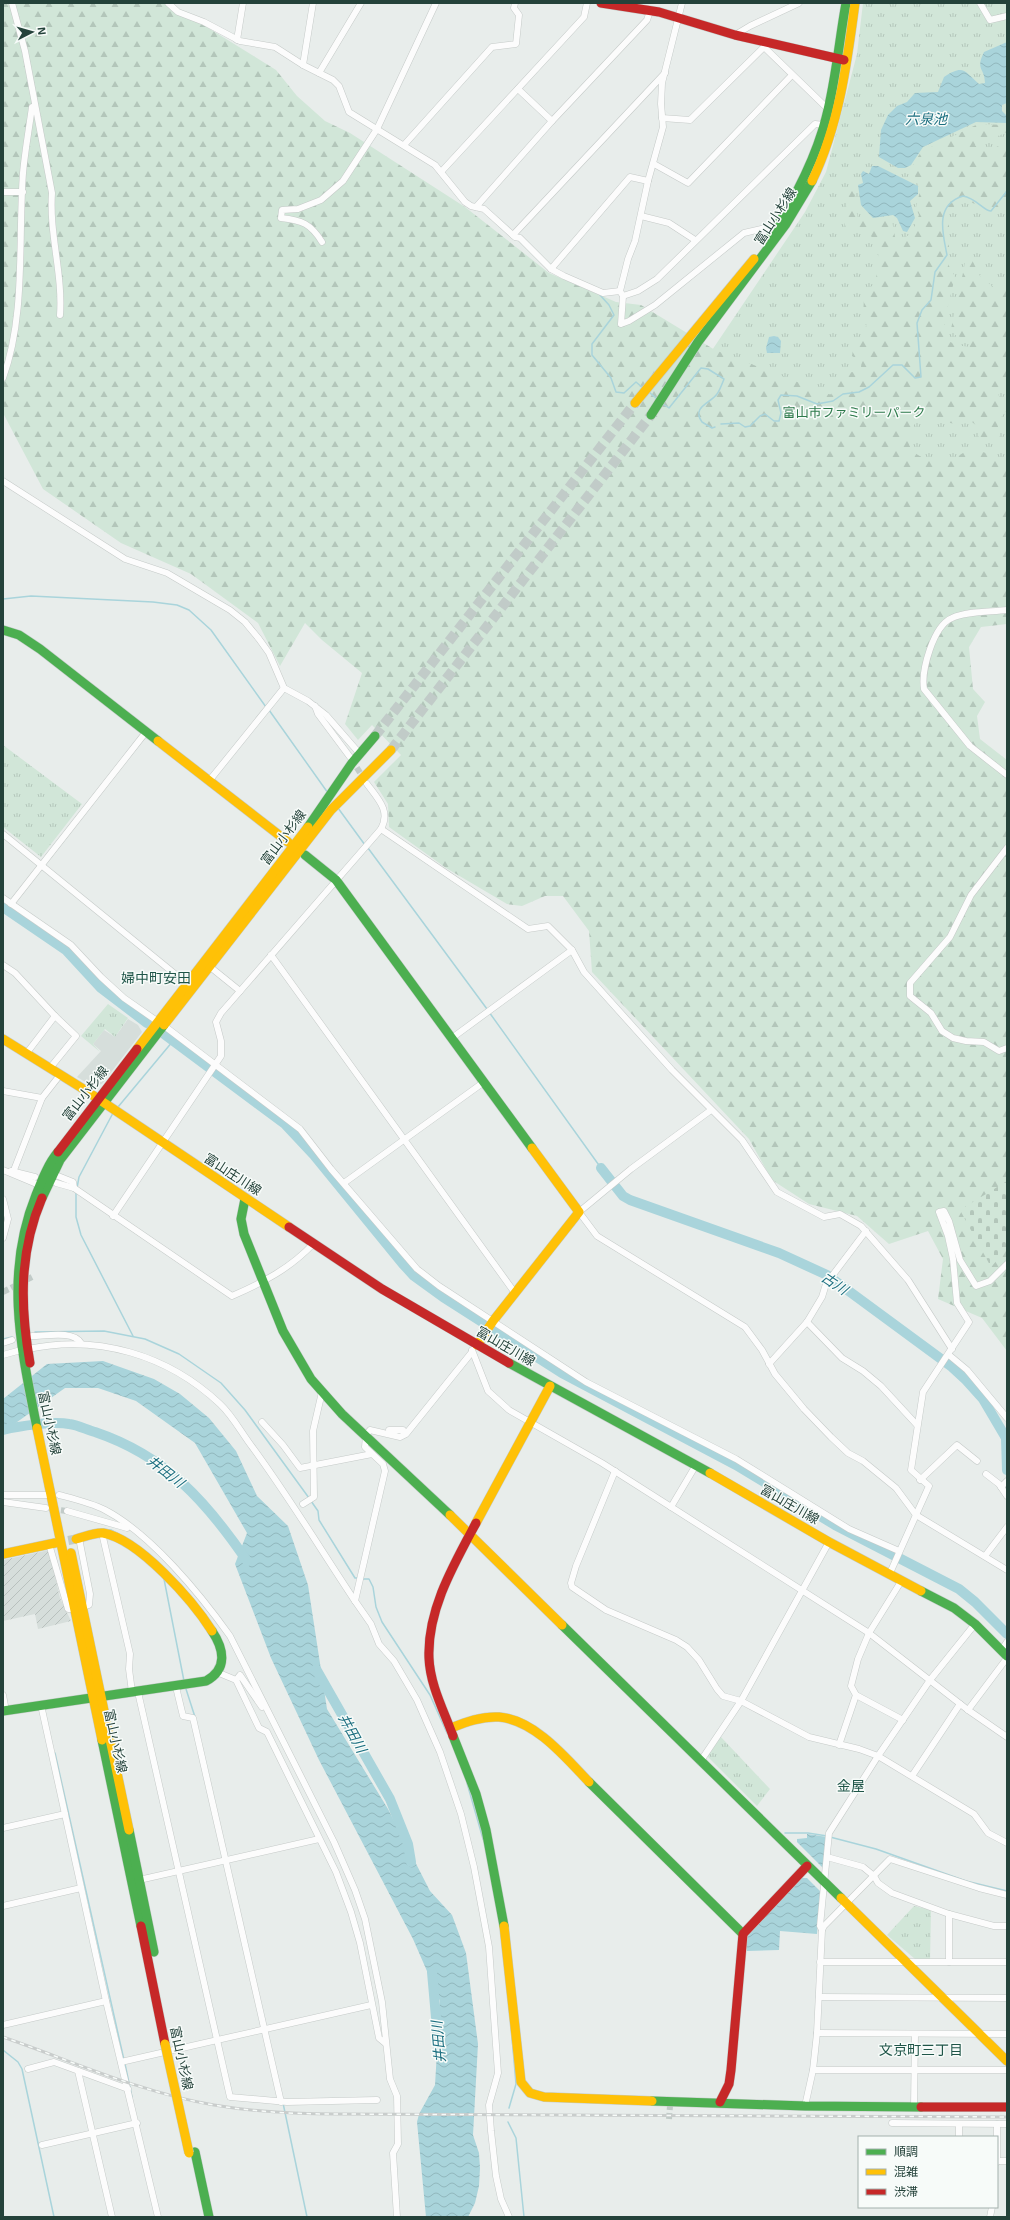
<svg xmlns="http://www.w3.org/2000/svg" width="1010" height="2220" font-family="'Exo 2','Noto Sans JP',sans-serif">
<style>
.built{fill:#d6dedb}
.industrial{fill:url(#industrial-furrows)}
.grass{fill:url(#grass-tufts)}
.forest{fill:url(#forest-firs)}
.cemetery{fill:url(#cemetery-stones)}
.water{fill:url(#water-waves)}
.lines{fill:none;stroke-linecap:round;stroke-linejoin:round}
.stream{stroke:#a9d4db;stroke-width:1.5}
.river{stroke:#a9d4db;stroke-width:10}
.street-tunnel{stroke:#c1cbc8;stroke-width:6;stroke-dasharray:6 3;stroke-linecap:butt}
.secondary-tunnel{stroke:#c1cbc8;stroke-width:9;stroke-dasharray:9 4.5;stroke-linecap:butt}
.primary-tunnel{stroke:#c1cbc8;stroke-width:10;stroke-dasharray:10 5;stroke-linecap:butt}
.street-casing{stroke:#c5cac8;stroke-width:7}
.fast-casing{stroke:#c3cbc8;stroke-width:10}
.slow-casing{stroke:#c3cbc8;stroke-width:10}
.jam-casing{stroke:#c3cbc8;stroke-width:10}
.street{stroke:#fcfcfc;stroke-width:6}
.fast{stroke:#4caf50;stroke-width:9}
.slow{stroke:#ffc107;stroke-width:9}
.jam{stroke:#c62828;stroke-width:9}
.rail-casing{stroke:#c9cdcc;stroke-width:3}
.rail{stroke:#f7fbf9;stroke-width:1.5;stroke-dasharray:4.5;stroke-linecap:butt}
.slow-bridge-casing{stroke:#c3ccc9;stroke-width:10;stroke-linecap:butt}
.slow-bridge{stroke:#ffc107;stroke-width:9}
.labels{text-anchor:middle;dominant-baseline:central;stroke-width:3;stroke-linejoin:round;paint-order:stroke}
.street-label{font-size:13px;fill:#24423a;stroke:#f7fbf9}
.park-label{font-size:13px;fill:#2d7a4b;stroke:#f7fbf9}
.water-label{font-size:14px;font-style:italic;fill:#1c6f80;stroke:#f7fbf9}
.neighbourhood-label{font-size:14px;fill:#1f5548;stroke:#f7fbf9}
</style>
<defs>
<pattern id="industrial-furrows" width="10" height="10" patternUnits="userSpaceOnUse"><rect width="10" height="10" fill="#d6dedb"/><path d="M-1 1l2-2M0 10L10 0M9 11l2-2" fill="none" stroke="#b8c0bd"/></pattern>
<pattern id="grass-tufts" width="24" height="20" patternUnits="userSpaceOnUse"><rect width="24" height="20" fill="#d1e6d8"/><path d="M3 7l-1-3M5 7V3M7 7l1-3M15 17l-1-3M17 17v-4M19 17l1-3" fill="none" stroke="#b3c6ba"/></pattern>
<pattern id="forest-firs" width="22" height="20" patternUnits="userSpaceOnUse"><rect width="22" height="20" fill="#d1e6d8"/><path d="M5 1l3.5 6h-7zM16 11l3.5 6h-7z" fill="#b3c6ba"/></pattern>
<pattern id="cemetery-stones" width="16" height="16" patternUnits="userSpaceOnUse"><rect width="16" height="16" fill="#d1e6d8"/><path d="M2 7V4a2 2 0 0 1 4 0v3zM10 15v-3a2 2 0 0 1 4 0v3z" fill="#b3c6ba"/></pattern>
<pattern id="water-waves" width="16" height="10" patternUnits="userSpaceOnUse"><rect width="16" height="10" fill="#a9d4db"/><path d="M0 5q4-4 8 0t8 0" fill="none" stroke="#91b7bd"/></pattern>
</defs>
<rect width="100%" height="100%" fill="#e8edeb"/>
<polygon class="built" points="128,1019 138,1025 142,1032 102,1084 92,1086 77,1077 101,1051 93,1044 104,1030 115,1037"/>
<polygon class="industrial" points="49,1550 60,1598 71,1621 38,1629 35,1614 3,1621 3,1560"/>
<g class="grass">
<polygon points="863,3 1007,3 1007,602 667,417 805,212 826,172 857,54"/>
<polygon points="3,745 82,804 41,857 3,827"/>
<polygon points="108,1004 128,1018 115,1037 105,1029 93,1044 100,1052 81,1036"/>
<polygon points="720,1736 770,1789 757,1806 707,1756"/>
<polygon points="914,1906 931,1910 930,1962 915,1959 887,1935"/>
</g>
<path class="forest" d="M 3,3 L 168,3 L 276,70 L 297,96 L 325,121 L 350,133 L 465,207 L 549,273 L 616,302 L 641,305 L 715,350 L 831,395 L 841,373 L 854,372 L 861,367 L 862,359 L 857,359 L 852,356 C 853,343 865,335 867,322 L 863,318 L 864,297 L 876,280 L 879,246 L 874,238 L 861,231 L 847,229 L 842,218 L 846,208 L 851,183 L 856,182 L 854,198 L 858,220 L 892,221 L 896,242 C 911,237 914,229 919,215 L 916,208 L 920,191 L 913,170 L 914,163 L 921,152 L 978,124 L 1007,125 L 1007,132 L 998,136 L 979,139 L 975,145 L 981,151 L 989,151 L 1004,143 L 1007,147 L 1007,205 L 994,212 L 963,199 L 949,211 L 949,266 L 955,277 L 944,322 L 945,339 L 956,345 L 969,347 L 971,341 L 955,335 L 951,329 L 967,254 L 969,254 L 980,276 L 998,291 L 1007,286 L 1007,387 L 998,392 L 1001,405 L 1007,407 L 1007,410 L 997,422 L 1000,435 L 998,440 C 990,443 986,441 979,437 L 977,426 L 972,422 C 967,423 961,424 956,424 C 945,423 932,414 920,419 C 914,422 912,429 910,434 C 903,457 931,460 947,463 L 971,448 L 992,455 L 1007,464 L 1007,624 L 981,627 L 969,647 L 973,689 L 985,702 L 977,716 L 980,739 L 1007,760 L 1007,1351 L 982,1318 L 938,1299 L 943,1259 L 928,1231 L 889,1244 L 857,1216 L 809,1204 L 772,1180 L 749,1139 L 592,972 L 589,931 L 563,896 L 545,896 L 522,906 L 507,904 L 446,868 L 389,827 L 388,804 L 374,782 L 401,755 L 372,725 L 358,740 L 345,724 L 362,673 L 322,640 L 305,623 L 280,666 L 258,623 L 191,574 L 121,543 L 43,489 L 3,413 Z"/>
<polygon class="cemetery" points="1007,1181 1007,1249 991,1267 960,1210"/>
<g class="water">
<path d="M 1007,42 L 1007,103 L 1002,105 L 1002,111 L 1007,116 L 1007,123 L 976,122 L 923,147 L 911,165 L 905,168 L 898,168 L 879,157 L 881,130 L 888,115 L 897,106 L 907,102 L 915,93 L 938,92 L 944,77 C 964,64 964,71 979,84 L 985,83 C 985,68 975,70 984,52 Z"/>
<polygon points="872,166 878,166 918,186 918,194 910,201 915,218 907,232 903,231 897,218 893,215 873,218 861,205 858,185 863,183 861,174 863,171 869,174"/>
<polygon points="774,336 778,337 781,341 780,353 767,353 766,348 769,337"/>
<polygon points="103,1361 154,1379 180,1394 209,1418 236,1451 257,1496 288,1526 308,1585 327,1709 388,1809 430,1891 452,1915 466,1953 478,2044 473,2135 479,2153 480,2168 479,2186 475,2203 468,2217 426,2217 417,2122 419,2114 435,2085 440,2001 413,1939 319,1760 271,1658 235,1564 247,1533 195,1443 136,1401 98,1388 65,1388 3,1432 3,1399 47,1364"/>
<polygon points="807,1834 827,1837 823,1868 797,1842 797,1839 807,1838"/>
<polygon points="801,1878 807,1878 820,1891 817,1934 780,1931 779,1950 747,1951 747,1939 750,1929"/>
</g>
<g class="lines">
<g class="stream">
<polyline points="600,295 609,305 614,315 592,344 592,355 611,378 616,392 624,393 636,382 643,388"/>
<polyline points="649,392 657,399"/>
<path d="M 663,404 L 669,408 L 701,368 L 708,369 L 724,379 C 722,384 720,390 717,394 C 711,403 691,407 702,422 L 712,428 L 715,427"/>
<path d="M 721,424 L 739,423 L 745,427 L 750,426 L 760,416 L 765,414 L 774,421 L 779,421 L 781,413 L 778,400 L 781,395 L 797,396 L 817,404 L 833,401 L 843,394 L 859,392 L 869,387 L 893,365 L 902,365 L 915,378 L 921,377 L 917,323 L 922,310 L 931,300 L 935,272 L 947,255 C 943,234 934,205 963,196 C 976,198 984,211 991,211 L 1007,191"/>
<polyline points="3,599 31,596 153,602 177,605 189,610 211,630 266,707"/>
<polyline points="269,710 328,793"/>
<polyline points="338,808 365,845"/>
<polyline points="368,848 487,1009"/>
<polyline points="489,1012 601,1168"/>
<polyline points="118,1107 173,1041"/>
<polyline points="77,1188 79,1177 113,1113"/>
<polyline points="76,1192 76,1217 81,1235 133,1336"/>
<polyline points="35,1332 104,1331 145,1339 179,1354 221,1383 245,1410 309,1498"/>
<polyline points="3,1339 12,1337"/>
<polyline points="311,1501 318,1511 319,1520 355,1578 357,1578"/>
<polyline points="101,1529 111,1530 127,1539"/>
<polyline points="164,1579 184,1681"/>
<polyline points="361,1579 369,1579 373,1587 376,1607 382,1622 430,1695 447,1733"/>
<polyline points="186,1689 195,1717"/>
<polyline points="55,1753 124,2060"/>
<polyline points="467,1783 483,1839"/>
<polyline points="785,1833 808,1833 827,1836"/>
<polyline points="830,1837 876,1849 966,1881 1007,1891"/>
<polyline points="3,2050 18,2062 22,2069 54,2217"/>
<polyline points="125,2064 132,2097"/>
<polyline points="283,2103 307,2217"/>
<polyline points="509,2108 516,2084 511,2025"/>
<polyline points="508,2122 516,2138 524,2217"/>
</g>
<g class="river">
<polyline points="3,907 66,950 101,988 147,1023"/>
<polyline points="164,1034 285,1124 314,1155 403,1264 414,1276 443,1297 562,1373 736,1465 835,1525 959,1589 975,1602 1007,1634"/>
<polyline points="601,1168 623,1196 630,1200 779,1253 827,1275 952,1367 965,1379 983,1399 1006,1438 1007,1470"/>
<path d="M 3,1430 C 19,1426 53,1421 69,1424 C 78,1425 87,1430 95,1432 C 166,1456 206,1501 247,1561"/>
<polyline points="316,1669 390,1799 408,1844 411,1862"/>
<polyline points="432,1972 439,2051"/>
</g>
<g class="street-tunnel">
<polyline points="352,760 364,779"/>
<polyline points="3,1292 32,1277"/>
<polyline points="52,1509 67,1511"/>
<polyline points="669,2119 670,2106"/>
</g>
<polyline class="secondary-tunnel" points="55,1543 76,1539"/>
<g class="primary-tunnel">
<polyline points="375,736 635,403"/>
<polyline points="391,750 651,415"/>
</g>
<g class="street-casing">
<g id="street">
<path d="M 12,3 L 25,51 L 52,193 C 49,234 63,274 60,315"/>
<polyline points="168,3 178,12 204,22 240,41 275,47 303,65 333,80 339,86 349,112 435,165 465,202 471,206 484,209 515,237 520,238 551,269 564,276 603,293 620,291"/>
<polyline points="682,3 662,83 661,104 663,127 648,181 635,241 628,259 620,291 623,296 621,324 629,321 655,305 744,233 765,228 774,232"/>
<polyline points="980,3 990,20 1007,16"/>
<polyline points="735,35 750,26 799,3"/>
<polyline points="237,40 243,3"/>
<polyline points="764,47 828,109"/>
<polyline points="303,65 313,3"/>
<polyline points="319,73 361,3"/>
<polyline points="518,89 552,121"/>
<polyline points="662,118 690,120 764,47 765,43"/>
<polyline points="404,145 492,47 516,44 519,15 514,8 515,3"/>
<polyline points="654,164 688,183 792,75"/>
<polyline points="441,172 584,17 587,3"/>
<polyline points="3,192 23,192"/>
<polyline points="476,207 552,121 647,20 650,11"/>
<polyline points="641,216 669,223 695,240"/>
<polyline points="513,235 665,73"/>
<path d="M 322,242 C 311,224 302,220 281,218 L 282,210 L 298,209 L 321,200 L 343,181 L 377,129 L 436,3"/>
<polyline points="551,269 630,177 648,181"/>
<polyline points="623,296 638,291 657,279 815,124 824,125"/>
<path d="M 3,378 C 26,315 18,239 23,173 C 25,151 29,129 32,107"/>
<polyline points="3,481 125,559 167,573 230,610 245,622 259,639 269,653 284,688 308,701 326,715 360,754"/>
<path d="M 1007,610 C 990,612 967,611 952,618 C 933,626 921,671 924,689 L 970,746 L 1007,775"/>
<polyline points="315,706 318,714 350,757"/>
<polyline points="209,781 284,688"/>
<polyline points="381,829 528,929 548,926 572,950 584,972 672,1070 742,1140 777,1192 824,1217 840,1214 861,1226 908,1280 952,1349"/>
<polyline points="3,834 186,983"/>
<polyline points="1007,848 971,895 950,937 910,983 910,996 931,1013 942,1031 953,1038 966,1041 984,1042 999,1051 1007,1048"/>
<polyline points="3,898 71,945 101,977 124,998 167,1028 300,1129 331,1169 417,1269 439,1286 586,1382 736,1459 849,1529 899,1551"/>
<polyline points="11,904 146,732"/>
<polyline points="271,955 515,1293"/>
<polyline points="3,965 15,973 55,1016 26,1054"/>
<polyline points="209,966 240,991"/>
<polyline points="452,1038 572,950"/>
<polyline points="50,1068 76,1036 55,1016"/>
<polyline points="3,1091 42,1098 14,1170"/>
<polyline points="42,1098 60,1075"/>
<polyline points="711,1110 631,1169 579,1212 597,1236 745,1327 762,1350 775,1374 804,1409 831,1437 848,1453 863,1461 896,1488 916,1515 1007,1570"/>
<polyline points="3,1170 39,1185"/>
<polyline points="11,1171 35,1177"/>
<polyline points="53,1174 73,1182 74,1188"/>
<path d="M 56,1183 L 74,1188 L 232,1296 C 262,1283 291,1268 314,1243"/>
<polyline points="344,1183 484,1082"/>
<polyline points="3,1199 8,1219 3,1238"/>
<path d="M 113,1216 L 221,1056 L 221,1041 L 216,1022 L 221,1013 L 381,829 C 391,811 378,799 367,784"/>
<polyline points="807,1322 842,1358 863,1371 881,1386 917,1425"/>
<path d="M 32,1336 C 46,1336 73,1330 81,1343"/>
<polyline points="3,1343 12,1340"/>
<path d="M 28,1349 C 98,1334 168,1355 220,1404 C 233,1416 242,1434 253,1448 C 289,1497 321,1550 355,1601"/>
<polyline points="472,1350 488,1391 509,1410 602,1463 869,1633 968,1710 1007,1737"/>
<polyline points="472,1352 406,1434 400,1437 370,1430 366,1435 365,1447 383,1464 385,1471 355,1601 371,1624 379,1644 394,1661 417,1700 440,1752 461,1814 474,1867 489,1947 498,2073 489,2105 491,2131 496,2176 501,2199 509,2217"/>
<polyline points="3,1355 21,1350"/>
<polyline points="949,1355 967,1370 1007,1418"/>
<polyline points="769,1364 807,1322 822,1297 826,1284 866,1231"/>
<polyline points="262,1422 283,1445 300,1468 372,1454"/>
<polyline points="389,1430 403,1430"/>
<polyline points="615,1471 576,1566 571,1583 572,1587 606,1610 676,1640 687,1647 699,1660 717,1689 723,1696 741,1701 809,1737 859,1749 878,1756 974,1814 988,1833 1007,1843"/>
<polyline points="986,1474 999,1484 1007,1496"/>
<polyline points="920,1480 957,1445 977,1461"/>
<polyline points="1001,1487 1007,1481"/>
<polyline points="3,1495 52,1495"/>
<path d="M 59,1495 C 74,1499 91,1503 105,1510 C 151,1534 200,1594 230,1636 L 334,1842 L 355,1890 L 365,1919 L 382,2002 L 390,2079 L 397,2096 L 398,2144 L 393,2153 L 397,2217"/>
<polyline points="3,1502 46,1508"/>
<polyline points="303,1504 314,1497 313,1431 322,1392"/>
<polyline points="671,1507 696,1465"/>
<polyline points="67,1511 127,1528"/>
<polyline points="102,1533 130,1654 129,1669 132,1692"/>
<polyline points="79,1538 90,1594 89,1605 83,1607"/>
<polyline points="49,1544 68,1609 76,1609"/>
<polyline points="985,1556 1007,1527"/>
<polyline points="890,1573 929,1486 911,1470 923,1392 969,1322 957,1303 953,1259 948,1236 939,1212 944,1211 949,1221 960,1260 976,1286 990,1281 1007,1264"/>
<polyline points="1001,1651 1007,1642"/>
<polyline points="219,1673 236,1680 240,1675 262,1707"/>
<polyline points="236,1680 259,1728 267,1732 336,1872 351,1912 360,1943 379,2038 385,2043"/>
<polyline points="176,1687 183,1716 193,1718 281,2102"/>
<polyline points="138,1692 230,2097 287,2102 377,2100"/>
<polyline points="3,1695 6,1711"/>
<polyline points="856,1695 903,1720"/>
<polyline points="41,1705 106,2001 158,2217"/>
<polyline points="968,1710 1007,1658"/>
<polyline points="839,1745 856,1695 851,1686 858,1659 869,1633 902,1580"/>
<polyline points="700,1762 741,1701 829,1542"/>
<polyline points="912,1776 960,1704"/>
<polyline points="3,1828 65,1814"/>
<polyline points="827,1857 863,1867 874,1876 878,1883 892,1893 949,1914 994,1926 1007,1926"/>
<polyline points="139,1880 319,1839"/>
<polyline points="3,1906 81,1888"/>
<polyline points="822,1930 820,1926 829,1833 878,1756 930,1680 975,1624"/>
<polyline points="820,1962 1007,1962"/>
<polyline points="949,1962 949,1914"/>
<polyline points="819,1997 1007,1998"/>
<polyline points="3,2025 106,2001"/>
<polyline points="817,2033 1007,2034"/>
<polyline points="121,2062 371,2005"/>
<polyline points="28,2069 54,2062 128,2089"/>
<polyline points="813,2070 1007,2070"/>
<polyline points="78,2071 112,2217"/>
<polyline points="805,2106 813,2070 817,2033 822,1930 824,1926 890,1859 979,1888 1007,1895"/>
<polyline points="914,2107 915,2034"/>
<polyline points="892,2123 1007,2124"/>
<polyline points="959,2137 959,2124"/>
<polyline points="42,2145 137,2123"/>
<polyline points="997,2161 1007,2161"/>
<polyline points="997,2162 997,2124"/>
<polyline points="990,2217 992,2207"/>
</g>
</g>
<g class="fast-casing">
<g id="fast">
<path d="M 770,237 C 794,200 815,161 826,118 C 836,80 839,41 846,3"/>
<polyline points="651,415 698,342 786,224 812,181"/>
<polyline points="3,630 19,635 40,649 158,741"/>
<polyline points="308,827 352,763 375,736"/>
<polyline points="305,855 336,880 532,1148"/>
<polyline points="42,1198 60,1160 164,1025"/>
<polyline points="245,1199 241,1219 244,1234 283,1331 311,1379 342,1414 450,1515"/>
<polyline points="509,1363 710,1473"/>
<path d="M 37,1428 C 21,1348 4,1274 36,1195 C 42,1180 48,1164 58,1152"/>
<polyline points="921,1591 954,1608 975,1624 1007,1656"/>
<polyline points="562,1625 841,1898"/>
<path d="M 3,1711 L 206,1681 C 228,1669 224,1649 212,1631"/>
<polyline points="453,1736 476,1794 486,1830 504,1926"/>
<polyline points="102,1740 141,1926"/>
<polyline points="589,1782 743,1934"/>
<polyline points="129,1830 154,1952"/>
<polyline points="652,2101 805,2106 921,2107"/>
<polyline points="195,2152 209,2217"/>
</g>
</g>
<g class="slow-casing">
<g id="slow">
<path d="M 812,181 C 839,125 847,64 855,3"/>
<polyline points="635,403 754,259"/>
<polyline points="158,741 288,842"/>
<polyline points="164,1025 331,810 391,750"/>
<polyline points="3,1039 85,1090 289,1227"/>
<polyline points="137,1049 308,827"/>
<polyline points="477,1345 493,1321 579,1212 532,1148"/>
<polyline points="37,1428 102,1740"/>
<polyline points="710,1473 829,1542 921,1591"/>
<polyline points="450,1515 562,1625"/>
<polyline points="476,1523 550,1386"/>
<path d="M 76,1539 C 84,1537 95,1532 103,1533 C 139,1539 193,1601 212,1631"/>
<polyline points="71,1553 129,1830"/>
<polyline points="3,1554 55,1543"/>
<path d="M 451,1728 C 466,1722 482,1716 499,1717 C 535,1720 566,1758 589,1782"/>
<polyline points="841,1898 1007,2061"/>
<polyline points="504,1926 521,2082 530,2093 544,2097 652,2101"/>
</g>
</g>
<g class="jam-casing">
<g id="jam">
<polyline points="601,3 659,12 735,35 844,60"/>
<polyline points="58,1152 137,1049"/>
<polyline points="289,1227 382,1289 509,1363"/>
<path d="M 30,1363 C 20,1306 19,1252 42,1198"/>
<path d="M 453,1736 C 444,1711 430,1685 429,1658 C 427,1610 454,1564 476,1523"/>
<polyline points="141,1926 165,2044"/>
<polyline points="720,2102 729,2084 731,2070 743,1934 807,1866"/>
<polyline points="921,2107 1007,2107"/>
</g>
</g>
<use href="#street" class="street"/>
<use href="#fast" class="fast"/>
<use href="#slow" class="slow"/>
<use href="#jam" class="jam"/>
<g class="rail-casing">
<path id="rail" d="M 3,2037 C 72,2061 142,2093 214,2105 C 255,2112 295,2114 336,2114 L 1007,2117"/>
</g>
<use href="#rail" class="rail"/>
<g class="slow-bridge-casing">
<polyline id="slow-bridge" points="165,2044 189,2153"/>
</g>
<use href="#slow-bridge" class="slow-bridge"/>
</g>
<g class="labels">
<g class="street-label">
<text transform="translate(775 216) rotate(-57)">富山小杉線</text>
<text transform="translate(283 837) rotate(-53)">富山小杉線</text>
<text transform="translate(85 1093) rotate(-52)">富山小杉線</text>
<text transform="translate(233 1174) rotate(33)">富山庄川線</text>
<text transform="translate(506 1346) rotate(30)">富山庄川線</text>
<text transform="translate(50 1423) rotate(78)">富山小杉線</text>
<text transform="translate(790 1504) rotate(30)">富山庄川線</text>
<text transform="translate(116 1741) rotate(78)">富山小杉線</text>
<text transform="translate(182 2058) rotate(78)">富山小杉線</text>
</g>
<g class="park-label">
<text x="854" y="412">富山市ファミリーパーク</text>
</g>
<g class="water-label">
<text x="926" y="118">六泉池</text>
<text transform="translate(835 1283) rotate(34)">古川</text>
<text transform="translate(166 1471) rotate(38)">井田川</text>
<text transform="translate(353 1733) rotate(61)">井田川</text>
<text transform="translate(438 2042) rotate(-95)">井田川</text>
</g>
<g class="neighbourhood-label">
<text x="156" y="977">婦中町安田</text>
<text x="851" y="1785">金屋</text>
<text x="921" y="2049">文京町三丁目</text>
</g>
</g>
<rect width="1010" height="2220" fill="none" stroke="#24423a" stroke-width="8"/>
<rect x="858" y="2136" width="140" height="72" fill="#f7fbf9" stroke="#a3b1ad"/>
<rect x="866" y="2149" width="20" height="6" fill="#4caf50" stroke="#a3b1ad"/>
<text x="894" y="2156" font-size="12" fill="#24423a">順調</text>
<rect x="866" y="2169" width="20" height="6" fill="#ffc107" stroke="#a3b1ad"/>
<text x="894" y="2176" font-size="12" fill="#24423a">混雑</text>
<rect x="866" y="2189" width="20" height="6" fill="#c62828" stroke="#a3b1ad"/>
<text x="894" y="2196" font-size="12" fill="#24423a">渋滞</text>
<g transform="translate(32 32) rotate(84)" stroke="#f7fbf9" stroke-width="3" paint-order="stroke">
<path d="M0-3L7 15L0 10L-7 15Z" fill="#24423a"/>
<text y="-6" font-size="11" font-weight="bold" text-anchor="middle" fill="#24423a">N</text>
</g>
</svg>
